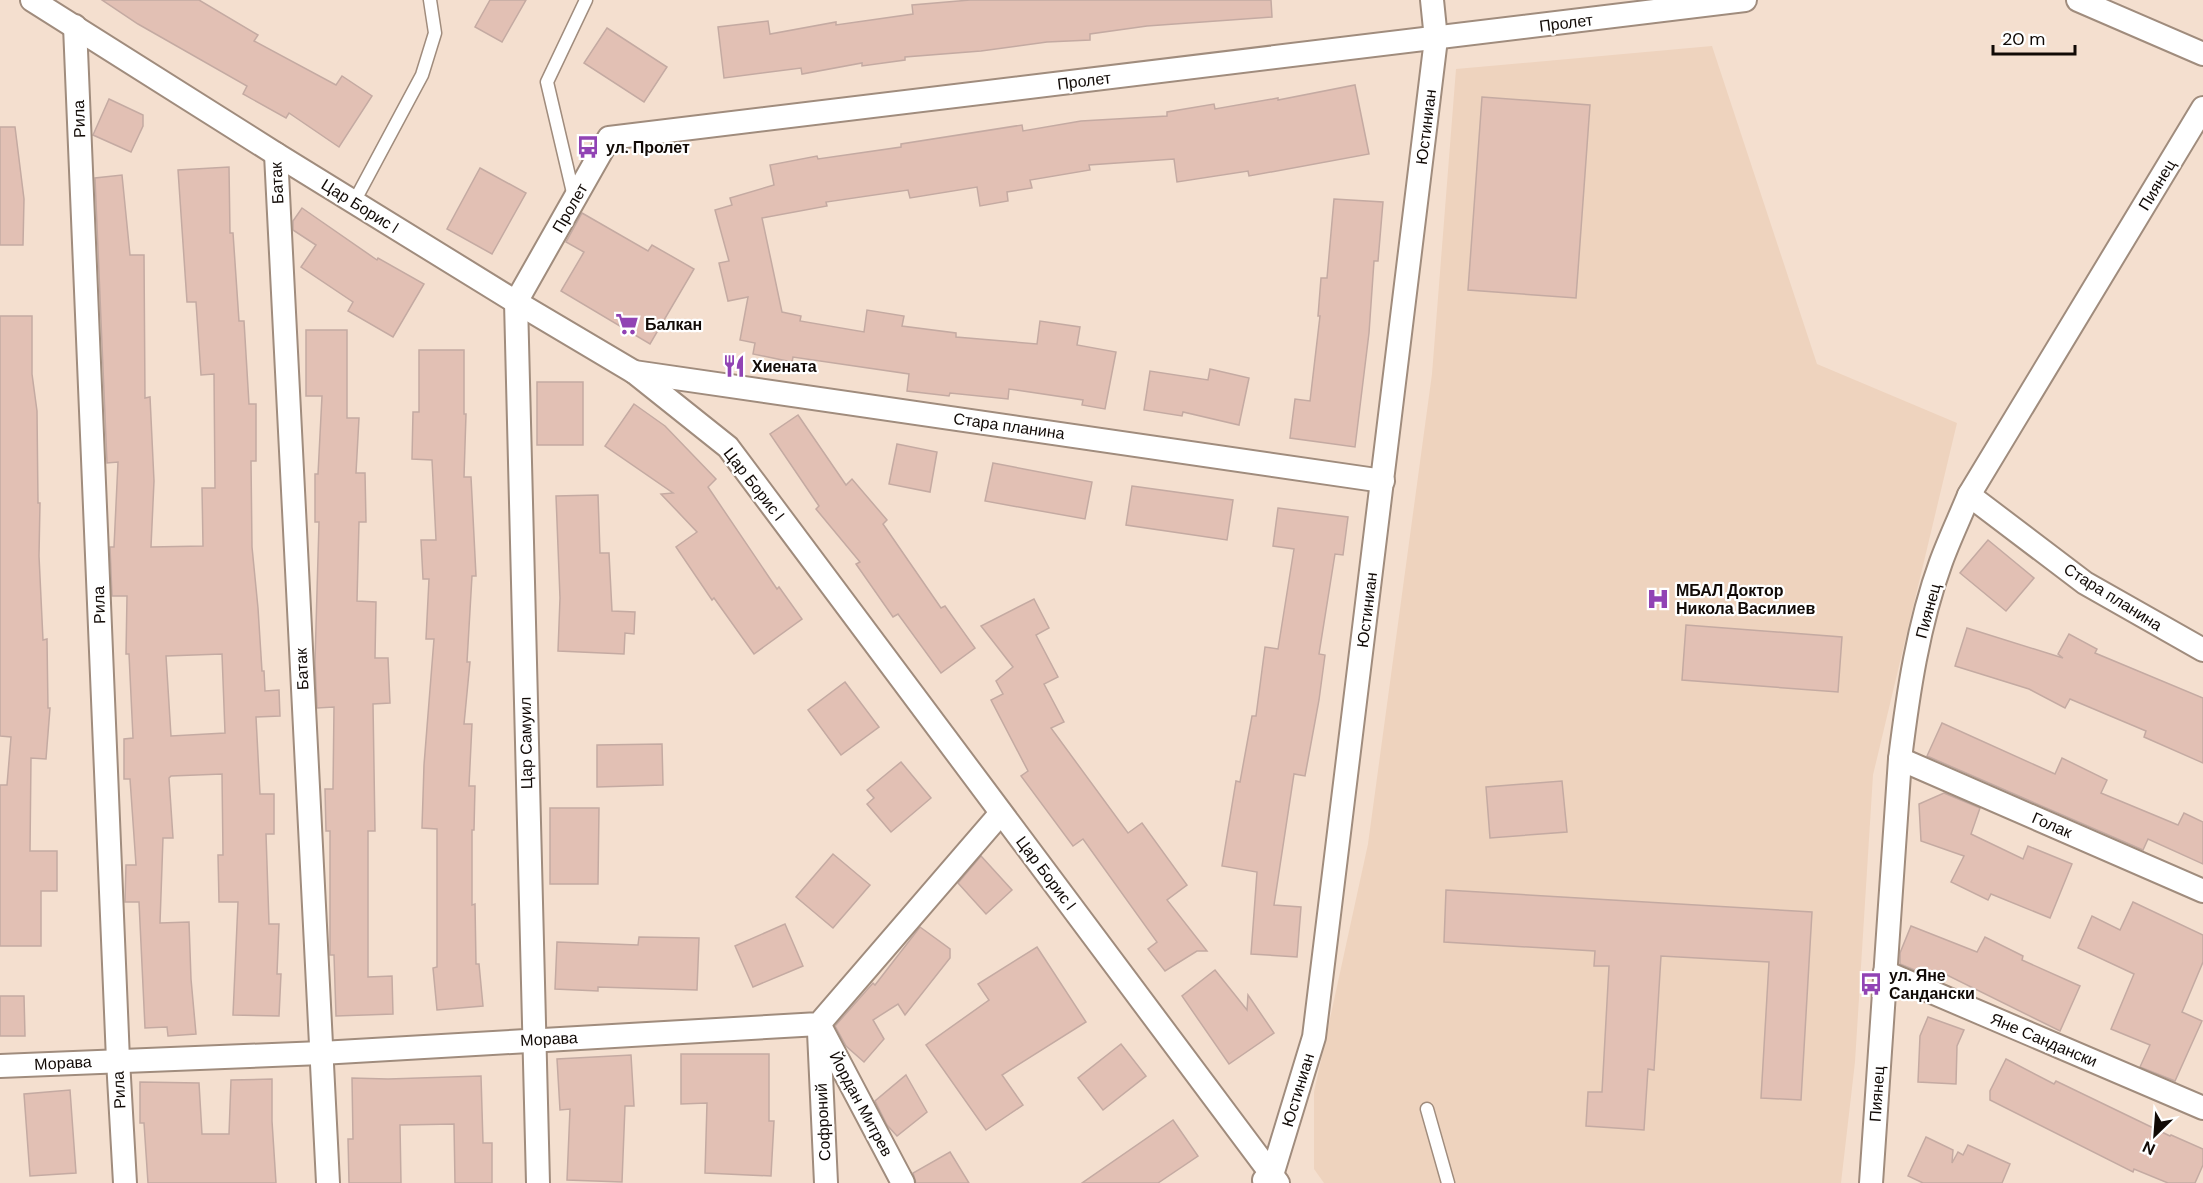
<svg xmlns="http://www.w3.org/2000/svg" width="2203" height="1183" font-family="'DM Sans',sans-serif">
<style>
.built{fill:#eed3be}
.building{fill:#e2c0b4;stroke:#c4aaa2;stroke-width:1.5;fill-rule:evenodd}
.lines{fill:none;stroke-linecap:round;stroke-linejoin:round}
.service-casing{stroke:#a08c7d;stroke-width:15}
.minor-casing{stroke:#a08c7d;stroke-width:26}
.service{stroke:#fff;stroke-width:12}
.minor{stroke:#fff;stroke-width:22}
.labels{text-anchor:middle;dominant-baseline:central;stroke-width:4.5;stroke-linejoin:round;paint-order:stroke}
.street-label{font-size:16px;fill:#110a06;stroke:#fff}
.poi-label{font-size:16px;font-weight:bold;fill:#110a06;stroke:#fff;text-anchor:start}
</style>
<rect width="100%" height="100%" fill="#f4dfcf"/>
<polygon class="built" points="1712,46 1817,364 1957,423 1873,775 1855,1062 1841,1183 1324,1183 1314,1169 1314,1092 1368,844 1432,374 1456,69"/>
<g class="building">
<polygon points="102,0 199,0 258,35 254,41 336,85 342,76 372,96 339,147 289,113 286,118 243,94 247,86 138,24"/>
<polygon points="490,0 526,0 502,42 475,27"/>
<polygon points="970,0 1271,0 1272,17 1147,26 1090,34 1090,40 1047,42 981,51 905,57 905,60 862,66 862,63 802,74 801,68 724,78 718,27 768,21 770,34 836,22 836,25 913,14 912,5"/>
<polygon points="607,28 667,67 644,102 584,63"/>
<polygon points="1355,85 1369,154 1249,176 1248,171 1177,182 1174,159 1089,165 1090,170 1030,180 1032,188 1007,192 1008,201 980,206 977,187 910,198 908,190 826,202 827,206 762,218 782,312 801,316 800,321 864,332 867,310 904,316 902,326 956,333 956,337 1037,344 1040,321 1080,327 1077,345 1116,352 1105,409 1082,405 1083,400 1009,389 1008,399 950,393 949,396 907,391 909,374 793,357 792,362 753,354 755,343 740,340 748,297 728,301 719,263 729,261 715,210 732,205 730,198 774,185 770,165 817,156 818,159 901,147 901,144 1022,125 1023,131 1081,121 1167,116 1167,112 1214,104 1215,109 1278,98 1278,100"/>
<polygon points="1482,97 1590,105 1576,298 1468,290"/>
<polygon points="109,99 143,115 143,126 131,152 93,135"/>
<polygon points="0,127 15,127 24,199 23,245 0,245"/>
<path d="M 229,167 L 230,233 L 233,233 L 239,321 L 244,321 L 249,404 L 256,404 L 256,461 L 251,461 L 252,547 L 258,608 L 262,671 L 264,671 L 265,691 L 279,690 L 280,716 L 256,717 L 260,794 L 274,794 L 274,834 L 266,834 L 269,924 L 279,924 L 277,974 L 281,974 L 279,1016 L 233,1015 L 238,902 L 219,902 L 218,855 L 223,855 L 222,774 L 171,776 L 169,778 L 173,838 L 163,838 L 160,923 L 189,922 L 191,979 L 196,1034 L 168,1036 L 167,1027 L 145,1028 L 139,902 L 125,902 L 126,865 L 136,865 L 130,779 L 124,779 L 124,739 L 133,738 L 129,654 L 126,654 L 127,596 L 112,596 L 110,547 L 114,547 L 118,462 L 107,463 L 95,178 L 122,175 L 130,255 L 144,255 L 145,398 L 150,397 L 154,481 L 151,547 L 203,546 L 202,488 L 215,488 L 214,374 L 201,375 L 196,302 L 187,302 L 178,170 ZM 222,654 L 225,733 L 171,736 L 166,656 Z"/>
<polygon points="480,168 526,193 492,254 447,229"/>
<polygon points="1334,199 1383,202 1378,261 1374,261 1369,333 1355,447 1290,438 1295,399 1310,401 1320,316 1318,316 1321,278 1327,278"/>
<polygon points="302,208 377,260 378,258 424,284 393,337 348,311 353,302 301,267 316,245 293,230 293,221"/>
<polygon points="582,213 648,251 652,245 694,269 650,344 561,291 584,252 566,242"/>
<polygon points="0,316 32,316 32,374 37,411 38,503 40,503 39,556 43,640 47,639 48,708 50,708 46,759 31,758 30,851 57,851 57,891 41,891 41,946 0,946 0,785 7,785 11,737 0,736"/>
<polygon points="306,330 347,330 347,418 359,418 356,473 365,473 366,522 359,522 357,601 376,602 375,658 388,658 390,703 373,704 375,831 368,831 368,977 392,976 393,1014 336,1016 334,955 330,955 330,831 326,831 325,789 333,789 334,707 317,708 315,662 319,522 315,522 315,474 318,474 322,396 306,396"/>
<polygon points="419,350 464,350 464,414 466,414 464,477 471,477 476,576 472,576 467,662 470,662 464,724 472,724 469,786 475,786 474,830 472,830 472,905 475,904 476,964 479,964 483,1006 437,1010 433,968 437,967 437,829 422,828 424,765 434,639 426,639 429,579 423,579 421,540 436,540 432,460 412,459 413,412 419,412"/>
<polygon points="1210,369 1249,378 1239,425 1183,412 1182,416 1144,410 1150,371 1208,380"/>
<rect x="537" y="382" width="46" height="63"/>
<polygon points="634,404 665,426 716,479 708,487 777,589 779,587 802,619 754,654 714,598 712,600 676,547 697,532 661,494 673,493 605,446"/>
<polygon points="798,415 846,485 852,479 887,520 883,524 941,608 945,606 975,648 941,673 898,614 893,617 856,564 860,562 816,509 819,506 770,434"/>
<polygon points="897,444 937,452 930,492 889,484"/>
<polygon points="993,463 1092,482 1085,519 985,501"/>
<polygon points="1132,486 1233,500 1227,540 1126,525"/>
<polygon points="598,495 600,553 609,553 612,611 635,612 634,634 625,633 624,654 558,651 560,598 556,496"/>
<polygon points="1278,508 1348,517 1343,555 1335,554 1319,654 1325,655 1319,700 1305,776 1294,774 1274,905 1301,907 1297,957 1251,954 1257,872 1222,866 1236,781 1240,782 1252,716 1256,716 1265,647 1278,649 1294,549 1273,546"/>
<polygon points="1988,540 2034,578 2006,611 1960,573"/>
<polygon points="1034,599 1049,628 1036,635 1058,677 1044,684 1064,722 1051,728 1128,833 1142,823 1187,885 1167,900 1207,951 1197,951 1165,971 1148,949 1157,942 1083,839 1073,846 1021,776 1028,771 991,700 1003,694 996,681 1013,667 981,626"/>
<polygon points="1686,625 1842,637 1838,692 1682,680"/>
<polygon points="1967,628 2063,658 2058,654 2069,634 2097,649 2095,653 2203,698 2203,763 2144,737 2146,731 2070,699 2065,708 2029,689 1955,666"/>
<polygon points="845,682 879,727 841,755 808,710"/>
<polygon points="1942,723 2055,774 2062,758 2107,780 2101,793 2178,825 2184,813 2203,822 2203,864 2148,839 2143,850 1927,756"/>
<polygon points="662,744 663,785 597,787 597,745"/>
<polygon points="901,762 931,798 891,832 867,804 874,798 867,790"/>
<polygon points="1562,781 1567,832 1490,838 1486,787"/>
<polygon points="1944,793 1980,808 1971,834 2023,859 2028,846 2072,864 2050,918 1991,894 1988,900 1951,882 1964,856 1921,841 1919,804"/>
<polygon points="550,808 599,808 598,884 550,884"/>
<polygon points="833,854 870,885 833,928 796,897"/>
<polygon points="981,856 1012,890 986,914 958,883"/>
<polygon points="1446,890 1812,912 1801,1100 1761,1098 1769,962 1661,956 1654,1070 1648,1069 1644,1130 1586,1126 1588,1092 1602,1092 1609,966 1594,966 1595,951 1444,942"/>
<polygon points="2133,902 2203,935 2203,962 2182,1012 2202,1021 2175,1081 2140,1067 2150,1045 2111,1029 2134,974 2078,948 2092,916 2120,930"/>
<polygon points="785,924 803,966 753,987 735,946"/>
<polygon points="1911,926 1977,952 1985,937 2023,956 2022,960 2080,986 2060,1031 1947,975 1944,982 1900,964 1900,953"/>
<polygon points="920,927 950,949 950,958 905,1015 898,1004 873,1020 884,1039 864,1062 846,1046 835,1026 873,983 875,985"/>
<polygon points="639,937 699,938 697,990 598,987 598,991 555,989 557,942 638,945"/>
<polygon points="1037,947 1086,1022 1002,1075 1023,1105 986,1130 926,1045 989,1000 978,984"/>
<polygon points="1215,970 1247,1010 1248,995 1274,1033 1229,1064 1182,996"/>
<polygon points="0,996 24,996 25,1036 0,1036"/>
<polygon points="1928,1017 1964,1030 1957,1046 1956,1084 1918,1082 1920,1036"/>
<polygon points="1121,1044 1146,1076 1103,1110 1078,1078"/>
<polygon points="681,1054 769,1054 769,1121 774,1121 771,1176 705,1173 707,1103 681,1104"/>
<polygon points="631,1055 634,1106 625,1106 622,1182 567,1180 570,1109 560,1110 557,1059"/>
<polygon points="2006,1059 2054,1084 2056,1081 2170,1136 2171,1135 2203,1149 2203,1165 2195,1183 2168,1183 2134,1169 2133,1172 1990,1100 1990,1091"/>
<polygon points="906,1075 927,1112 897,1136 887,1125 875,1101"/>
<polygon points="481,1076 483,1143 492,1143 492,1183 455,1183 454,1124 400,1125 401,1183 349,1183 348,1139 353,1139 352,1078 388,1079"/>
<polygon points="272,1079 272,1121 276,1183 148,1183 144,1123 140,1123 140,1082 199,1083 202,1134 229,1134 231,1080"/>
<polygon points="70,1090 76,1173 30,1176 24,1094"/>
<polygon points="1173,1120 1198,1156 1158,1183 1082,1183"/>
<polygon points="1926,1137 1953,1150 1952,1163 1958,1152 1963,1155 1968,1145 2010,1164 2002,1183 1923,1183 1908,1176"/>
<polygon points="950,1152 969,1183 916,1183 913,1173"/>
</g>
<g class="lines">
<g class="service-casing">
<g id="service">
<polyline points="574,197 547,82 586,0"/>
<polyline points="354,202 422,75 435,33 430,0"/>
<polyline points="1427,1109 1448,1183"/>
</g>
</g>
<g class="minor-casing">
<g id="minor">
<polyline points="32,0 276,154 516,302 634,372 728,447 1278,1183"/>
<polyline points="2078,0 2203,54"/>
<polyline points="75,26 118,1060 125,1183"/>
<polyline points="276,154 328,1183"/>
<polyline points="634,372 1383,481"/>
<polyline points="1969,495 2085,583 2203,650"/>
<polyline points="1900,759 2203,891"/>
<polyline points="1885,972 2203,1108"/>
<polyline points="819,1024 903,1183"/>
<polyline points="819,1032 826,1183"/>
<polyline points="0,1066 321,1053 819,1024 1001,813"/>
<polyline points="1264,1180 1272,1175 1314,1037 1436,39 1432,0"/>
<polyline points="538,1183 516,302 609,138 1745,0"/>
<path d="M 1871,1183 L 1900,759 C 1908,694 1918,625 1941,562 C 1949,540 1960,517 1969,495 L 2203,108"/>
</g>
</g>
<use href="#service" class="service"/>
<use href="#minor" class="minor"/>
</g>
<defs>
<g id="bus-bare" transform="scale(1.8)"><path d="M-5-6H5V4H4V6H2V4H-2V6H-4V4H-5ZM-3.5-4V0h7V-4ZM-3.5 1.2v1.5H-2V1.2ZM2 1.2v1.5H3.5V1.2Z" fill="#9143b4" stroke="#fff" stroke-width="2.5" paint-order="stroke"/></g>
<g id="supermarket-bare" transform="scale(1.8)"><path d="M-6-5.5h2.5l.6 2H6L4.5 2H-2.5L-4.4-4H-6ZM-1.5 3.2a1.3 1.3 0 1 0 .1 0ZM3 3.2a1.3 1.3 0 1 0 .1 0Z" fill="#9143b4" stroke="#fff" stroke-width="2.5" paint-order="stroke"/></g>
<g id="restaurant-bare" transform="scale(1.8)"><path d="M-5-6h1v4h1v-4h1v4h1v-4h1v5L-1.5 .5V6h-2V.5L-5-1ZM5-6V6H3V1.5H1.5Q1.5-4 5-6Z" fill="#9143b4" stroke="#fff" stroke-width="2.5" paint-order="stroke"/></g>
<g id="hospital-bare" transform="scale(1.8)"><path d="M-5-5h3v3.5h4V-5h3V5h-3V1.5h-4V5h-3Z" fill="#9143b4" stroke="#fff" stroke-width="2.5" paint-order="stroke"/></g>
</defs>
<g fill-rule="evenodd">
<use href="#bus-bare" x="588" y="147"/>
<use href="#supermarket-bare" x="627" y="324"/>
<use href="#restaurant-bare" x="734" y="366"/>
<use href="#hospital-bare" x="1658" y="599"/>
<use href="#bus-bare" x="1871" y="984"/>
</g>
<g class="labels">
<g class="street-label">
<text transform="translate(1566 23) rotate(-7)">Пролет</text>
<text transform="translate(1084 81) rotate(-7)">Пролет</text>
<text transform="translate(79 119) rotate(-92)">Рила</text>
<text transform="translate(1426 127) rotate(-83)">Юстиниан</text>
<text transform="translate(277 183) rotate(-93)">Батак</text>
<text transform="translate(2157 185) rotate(-59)">Пиянец</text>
<text transform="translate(360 206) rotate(32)">Цар Борис I</text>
<text transform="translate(570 208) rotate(-60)">Пролет</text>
<text transform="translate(1009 426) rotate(8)">Стара планина</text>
<text transform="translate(754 484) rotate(52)">Цар Борис I</text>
<text transform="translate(2113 597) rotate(32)">Стара планина</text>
<text transform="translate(99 605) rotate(-92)">Рила</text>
<text transform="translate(1367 610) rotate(-83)">Юстиниан</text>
<text transform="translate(1928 611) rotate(-75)">Пиянец</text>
<text transform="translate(302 669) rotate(-93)">Батак</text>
<text transform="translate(526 743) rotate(-91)">Цар Самуил</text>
<text transform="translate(2052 825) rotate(23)">Голак</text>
<text transform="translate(1046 873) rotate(53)">Цар Борис I</text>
<text transform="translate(549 1039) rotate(-3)">Морава</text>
<text transform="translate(2044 1040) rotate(23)">Яне Сандански</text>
<text transform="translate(63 1063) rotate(-3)">Морава</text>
<text transform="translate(119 1090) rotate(-93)">Рила</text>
<text transform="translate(1298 1090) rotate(-73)">Юстиниан</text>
<text transform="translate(1877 1094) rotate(-86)">Пиянец</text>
<text transform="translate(861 1104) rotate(62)">Йордан Митрев</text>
<text transform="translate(823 1122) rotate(-93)">Софроний</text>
</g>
<g class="poi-label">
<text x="606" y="147">ул. Пролет</text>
<text x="645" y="324">Балкан</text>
<text x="752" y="366">Хиената</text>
<text x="1676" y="590">МБАЛ Доктор<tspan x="1676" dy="18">Никола Василиев</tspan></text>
<text x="1889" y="975">ул. Яне<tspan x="1889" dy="18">Сандански</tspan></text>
</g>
</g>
<g transform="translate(2155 1135) rotate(205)" stroke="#ffffff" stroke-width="4.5" paint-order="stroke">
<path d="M0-4.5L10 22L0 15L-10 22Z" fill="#110a06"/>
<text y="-9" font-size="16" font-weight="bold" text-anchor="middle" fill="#110a06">N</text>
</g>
<path d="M1993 45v9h82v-9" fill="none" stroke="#110a06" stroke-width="3"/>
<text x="2002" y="45" font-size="18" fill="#110a06" stroke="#ffffff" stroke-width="4.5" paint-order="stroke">20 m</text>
</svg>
